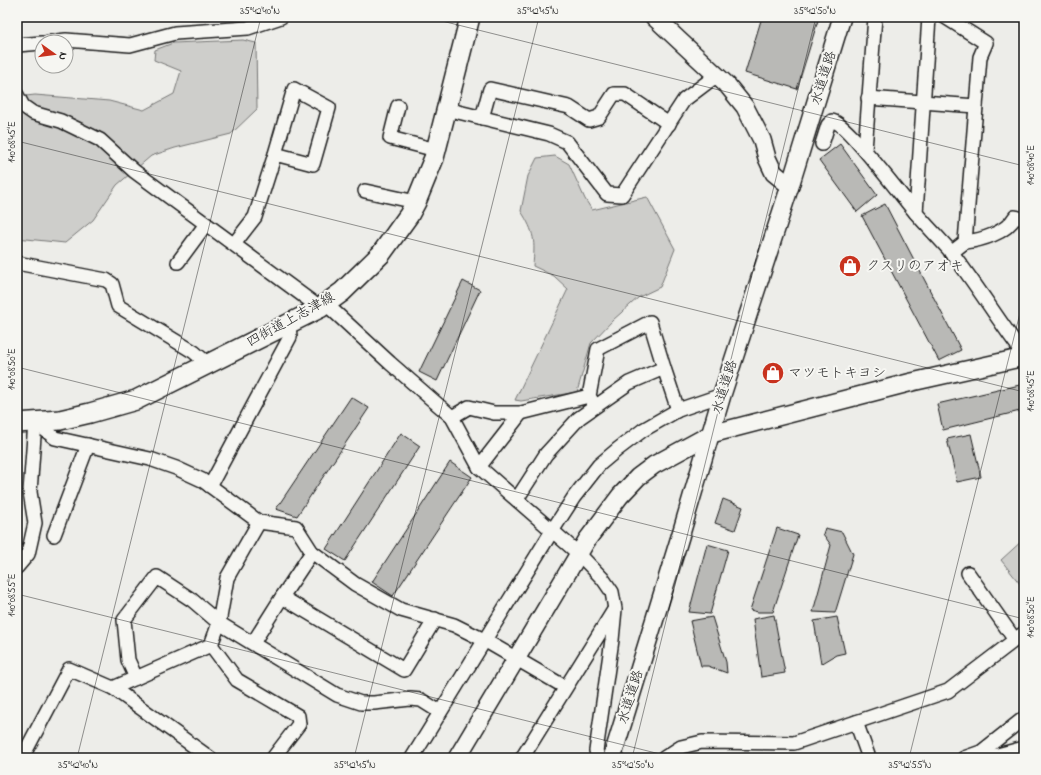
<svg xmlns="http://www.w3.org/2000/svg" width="1041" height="775" font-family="'Indie Flower','Klee One',sans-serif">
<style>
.green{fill:#cececb;stroke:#757574}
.building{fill:#b9b9b6;stroke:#1c1c1c}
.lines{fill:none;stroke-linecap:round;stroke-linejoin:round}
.minor-casing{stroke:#1c1c1c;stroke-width:16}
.tertiary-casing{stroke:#1c1c1c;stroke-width:20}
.secondary-casing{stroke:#1c1c1c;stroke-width:22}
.minor{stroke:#f6f6f2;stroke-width:13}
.tertiary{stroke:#f6f6f2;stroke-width:17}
.secondary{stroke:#f6f6f2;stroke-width:19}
.ticks{fill:none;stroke:#1c1c1c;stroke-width:1;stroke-opacity:0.45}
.labels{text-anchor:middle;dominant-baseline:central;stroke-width:4;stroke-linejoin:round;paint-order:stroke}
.street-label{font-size:14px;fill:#1c1c1c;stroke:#f6f6f2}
.poi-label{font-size:14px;fill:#1c1c1c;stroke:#f6f6f2;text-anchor:start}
.neatline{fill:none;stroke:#1c1c1c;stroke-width:1.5}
.ticks-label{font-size:10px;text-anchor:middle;fill:#1c1c1c}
</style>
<rect width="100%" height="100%" fill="#edede9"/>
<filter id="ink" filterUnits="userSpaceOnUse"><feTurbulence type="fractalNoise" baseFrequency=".025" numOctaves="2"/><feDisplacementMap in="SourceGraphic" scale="8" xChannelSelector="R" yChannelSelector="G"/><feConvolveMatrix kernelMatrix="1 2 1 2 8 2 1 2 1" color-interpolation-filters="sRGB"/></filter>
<g filter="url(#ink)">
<g class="green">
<polygon points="243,40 256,43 257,109 231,134 175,148 151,156 117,185 93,220 65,243 17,238 17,97 35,95 109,101 144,110 174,94 181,71 154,60 155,50 173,43"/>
<path d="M 555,156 L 569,164 L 585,199 L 592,210 L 647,197 L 675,249 L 660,287 L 639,297 L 613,320 L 591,343 L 577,392 L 521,401 L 515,400 L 568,289 L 554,276 L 533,266 C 535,241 535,233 521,211 L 528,176 L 537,158 Z"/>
<polygon points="1024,539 1024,589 1001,560"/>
</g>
<g class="building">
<polygon points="762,17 819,17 797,89 745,73"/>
<polygon points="840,144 877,195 857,212 819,160"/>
<polygon points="885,204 961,350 939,361 862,216"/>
<polygon points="463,281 480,290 437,381 419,372"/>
<polygon points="1024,384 1024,410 943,430 937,404"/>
<polygon points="351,397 369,408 297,516 276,509"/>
<polygon points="401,433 420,446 345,561 326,549"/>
<polygon points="971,434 981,477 957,482 947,439"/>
<polygon points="450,462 472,477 393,596 372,582"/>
<polygon points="723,499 743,507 735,530 715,523"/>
<polygon points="777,528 798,535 773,612 758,612 750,610"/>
<polygon points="825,528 842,532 853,554 835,613 813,612 831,545 823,534"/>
<polygon points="707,544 728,550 710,614 689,612"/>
<polygon points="774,615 785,673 761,677 753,619"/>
<polygon points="712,617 726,662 727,673 708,666 701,666 690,621"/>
<polygon points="837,617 845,653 836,655 821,664 814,621"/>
</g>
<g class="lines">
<g class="minor-casing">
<g id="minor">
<polyline points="945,17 986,43 980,57 965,242 951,253"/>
<polyline points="48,42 66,40 130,45 175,33 248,28 281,17"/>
<polyline points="17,45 42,43"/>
<polyline points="17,95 23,106 33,113 61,121 100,140 134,171 320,308"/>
<polyline points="868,98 976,106"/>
<polyline points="398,106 390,138 436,150"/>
<polyline points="446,109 549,134 567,142 607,194 622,195 684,100 717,75"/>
<polyline points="482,118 490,89 569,107 589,120 599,117 614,94 625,94 669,124"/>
<path d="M 822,144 L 828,125 L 832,121 C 845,121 903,198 915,212 C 927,226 940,239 952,253 C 975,283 995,315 1017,345 L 1022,357"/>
<polyline points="865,150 875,17"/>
<polyline points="365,191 416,202"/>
<polyline points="916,213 929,17"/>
<path d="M 965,242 C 982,240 1006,233 1015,217 L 1024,219"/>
<polyline points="234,244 255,217 275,154 294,89 329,108 313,164 275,154"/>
<polyline points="178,262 206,224"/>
<polyline points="17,263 106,280 112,284 118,306 194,352 208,364"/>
<polyline points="326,304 390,363 452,417 479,467 579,554 603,579 612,592 615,609 612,640 596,751 599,758"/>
<polyline points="595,406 589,396 598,349 650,322 664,368 678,410"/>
<polyline points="452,417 469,407 494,413 521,413 589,396"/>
<polyline points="35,422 55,438 150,459 176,468 202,480 259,522 296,527 312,552 355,584 401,610 454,625 484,640 565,687"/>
<polyline points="479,467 521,413"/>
<polyline points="210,486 290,337 289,324"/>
<polyline points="517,499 546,454 579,418 629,383 664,368"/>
<polyline points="259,522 227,578 219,623 211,645 237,680 298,716 299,724 273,758"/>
<polyline points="54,535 88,445"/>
<polyline points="17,567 28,554 35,523 30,492 35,422"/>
<polyline points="968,573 1015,640"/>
<polyline points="282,597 404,670 435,619"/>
<polyline points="253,643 282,597 312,552"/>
<polyline points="136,678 128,660 124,620 157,577 192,600 219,623 337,695 361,703 374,703 410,699 421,700 440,712"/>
<polyline points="113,688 211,645"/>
<polyline points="856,722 869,758"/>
<polyline points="22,758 69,669 113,688 210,758"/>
<polyline points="412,758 552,531 574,497 599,465 618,449 643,430 678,410 722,395"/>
<polyline points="522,758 614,610"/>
<polyline points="664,758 681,747 702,742 794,743 948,691 1024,633"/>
<polyline points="964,758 981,752 1024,718"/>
<polyline points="986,758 1024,748"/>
</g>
</g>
<g class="tertiary-casing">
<g id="tertiary">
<polyline points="654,17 728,86 745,107 762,140 767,158 774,173 790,186"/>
<polyline points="457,758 587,540 620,496 638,477 654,465 711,434 912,382 1024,357"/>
<polyline points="612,758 683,527 722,395 790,186 842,17"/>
</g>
</g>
<g class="secondary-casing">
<polyline id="secondary" points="17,423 60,420 90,413 136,400 320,308 342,292 381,254 409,215 416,202 434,158 470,17"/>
</g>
<use href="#minor" class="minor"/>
<use href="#tertiary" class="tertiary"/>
<use href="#secondary" class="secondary"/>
</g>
</g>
<path class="ticks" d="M 426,17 L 1024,166M 17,141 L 1024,392M 17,367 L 1024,619M 17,594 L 676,758M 77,758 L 261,17M 354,758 L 539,17M 632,758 L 816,17M 909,758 L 1024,297"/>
<defs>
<g id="shop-disc" transform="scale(1.15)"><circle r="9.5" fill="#c8321e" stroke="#f6f6f2"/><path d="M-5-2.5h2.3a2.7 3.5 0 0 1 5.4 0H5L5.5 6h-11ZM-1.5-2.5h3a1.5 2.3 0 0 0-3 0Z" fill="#fff"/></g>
</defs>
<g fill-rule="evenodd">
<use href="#shop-disc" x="850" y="266"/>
<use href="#shop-disc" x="773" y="373"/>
</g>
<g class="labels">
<g class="street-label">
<text transform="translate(824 78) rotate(-73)">水道道路</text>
<text transform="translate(291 320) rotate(-29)">四街道上志津線</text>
<text transform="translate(725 387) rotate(-73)">水道道路</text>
<text transform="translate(631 697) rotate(-73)">水道道路</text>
</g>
<g class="poi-label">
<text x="866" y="266">クスリのアオキ</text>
<text x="788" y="373">マツモトキヨシ</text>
</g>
</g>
<rect width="1041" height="775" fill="none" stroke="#f6f6f2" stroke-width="44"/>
<g transform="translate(54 54) rotate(104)"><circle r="19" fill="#f6f6f2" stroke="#9f9f9c"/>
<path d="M0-3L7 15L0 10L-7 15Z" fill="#c8321e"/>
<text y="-6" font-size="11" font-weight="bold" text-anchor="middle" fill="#1c1c1c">N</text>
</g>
<rect x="22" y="22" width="997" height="731" class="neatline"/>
<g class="ticks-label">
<text x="260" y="14">35°42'40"N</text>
<text x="538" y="14">35°42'45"N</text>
<text x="815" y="14">35°42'50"N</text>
<text transform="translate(11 142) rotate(-90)" y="4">140°08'45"E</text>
<text transform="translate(1030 165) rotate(-90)" y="4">140°08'40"E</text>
<text transform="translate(11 369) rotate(-90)" y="4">140°08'50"E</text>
<text transform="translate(1030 391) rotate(-90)" y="4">140°08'45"E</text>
<text transform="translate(11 595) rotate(-90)" y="4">140°08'55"E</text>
<text transform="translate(1030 617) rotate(-90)" y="4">140°08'50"E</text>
<text x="78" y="768">35°42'40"N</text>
<text x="355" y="768">35°42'45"N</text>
<text x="633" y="768">35°42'50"N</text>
<text x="910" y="768">35°42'55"N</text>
</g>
</svg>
